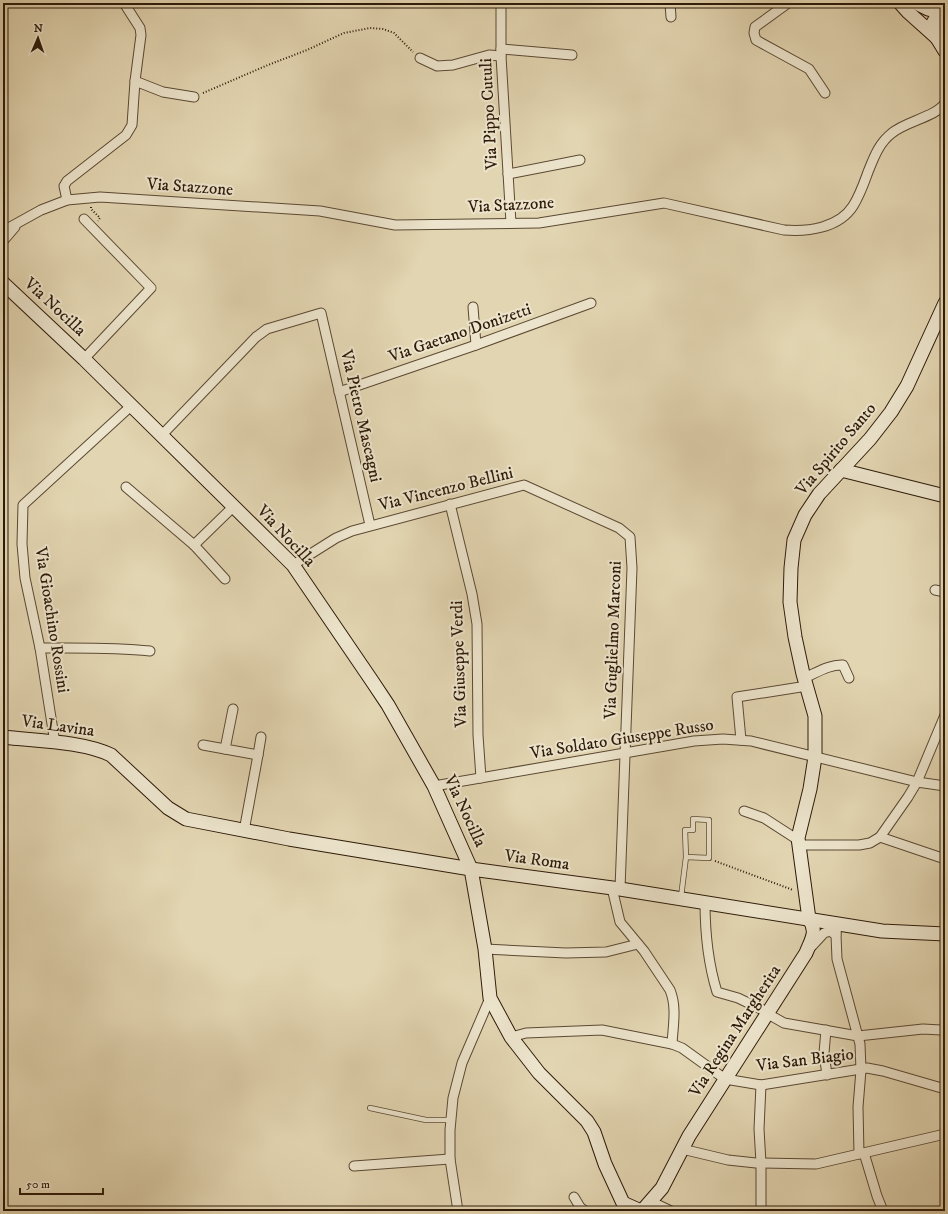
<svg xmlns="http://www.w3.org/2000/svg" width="948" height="1214" font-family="'IM FELL DW Pica',serif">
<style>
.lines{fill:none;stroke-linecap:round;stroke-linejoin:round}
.lane-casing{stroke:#5b4933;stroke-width:6}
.street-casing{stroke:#5b4933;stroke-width:11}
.secondary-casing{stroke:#2e1a09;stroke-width:15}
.path{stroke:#2e1a09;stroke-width:2;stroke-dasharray:1 2;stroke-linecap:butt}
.lane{stroke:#ece4cc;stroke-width:4.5}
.street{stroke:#ece4cc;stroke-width:9}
.secondary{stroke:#ece4cc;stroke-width:13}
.labels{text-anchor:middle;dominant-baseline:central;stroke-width:4;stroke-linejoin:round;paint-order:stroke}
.street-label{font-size:17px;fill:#2e1a09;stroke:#ece4cc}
</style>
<rect width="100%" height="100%" fill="#e2d5b1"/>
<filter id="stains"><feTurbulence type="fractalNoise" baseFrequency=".005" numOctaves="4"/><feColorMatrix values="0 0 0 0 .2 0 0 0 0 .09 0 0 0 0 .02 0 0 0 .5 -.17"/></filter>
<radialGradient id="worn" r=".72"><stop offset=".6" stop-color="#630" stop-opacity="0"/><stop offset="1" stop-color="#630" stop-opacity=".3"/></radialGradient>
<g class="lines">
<g class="lane-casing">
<g id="lane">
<polyline points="681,897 686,857 709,858 709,820 693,819 693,830 685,830 686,857"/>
<polyline points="370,1108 426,1120 451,1120"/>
</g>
</g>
<g class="street-casing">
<g id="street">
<polyline points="501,3 501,56 511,223"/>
<polyline points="670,3 671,17"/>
<polyline points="788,3 755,27 754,33 756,40 809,69 825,93"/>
<polyline points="501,49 572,55"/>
<polyline points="420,58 437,66 453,65 489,55 501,56"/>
<polyline points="135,81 163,92 194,97"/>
<polyline points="508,174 580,160"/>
<polyline points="67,200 64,186 67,181 126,135 132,125 135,81 141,35 140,28 124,3"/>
<path d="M 3,231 L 41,210 L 67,200 L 100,197 L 320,211 L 395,225 L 539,223 L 664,203 L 784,230 C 808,232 839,228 853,206 C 860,195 864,183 868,172 C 874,157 879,143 892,133 C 906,121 936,117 945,103"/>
<polyline points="3,241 15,227"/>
<polyline points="473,307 476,345"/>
<polyline points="84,359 151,288 84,219"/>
<polyline points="339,392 476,345 591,303"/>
<polyline points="161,436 256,337 267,329 321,313 370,525"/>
<polyline points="126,487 194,545 233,507"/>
<polyline points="450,504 472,594 477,624 478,735 481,778"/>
<polyline points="194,545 225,579"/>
<polyline points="293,565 336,538 352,531 524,485 619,528 630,537 632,568 620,889"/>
<polyline points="935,590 945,592"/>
<path d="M 40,648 C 77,648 114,647 150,651"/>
<path d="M 804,678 C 816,673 830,664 843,665 L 849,678"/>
<polyline points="233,709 225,749 258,755 244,831"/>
<polyline points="741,740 737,697 807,686"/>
<polyline points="55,743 40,648 25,578 22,544 23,505 131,406"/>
<polyline points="203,745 225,749"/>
<polyline points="258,755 261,737"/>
<polyline points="434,786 694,741 723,739 751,741 917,782 945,786"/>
<polyline points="744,811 764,818 798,840"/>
<polyline points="880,837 945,859"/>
<polyline points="799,845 859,845 870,843 880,837 908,797 917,782 945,715"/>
<path d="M 612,888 L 620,922 L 644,951 L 670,990 C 677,1007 673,1026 672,1044"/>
<path d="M 705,902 C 705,932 708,963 717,992 L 738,998 L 763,1010 L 768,1014 L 784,1023 L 858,1036 L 923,1029 L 941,1030 L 945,1032"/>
<polyline points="837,923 836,935 837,959 860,1044 861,1070 858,1107 859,1154"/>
<polyline points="812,946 824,933 830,931 836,935"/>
<polyline points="485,949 566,953 606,952 638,944"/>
<polyline points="826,1030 824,1053 827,1075"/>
<polyline points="511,1037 526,1033 602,1030 672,1044 682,1048 725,1079 761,1085 867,1068 883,1071 945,1089"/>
<polyline points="682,1149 728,1160 756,1163 816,1164 945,1134"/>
<polyline points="864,1153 877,1196 883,1211"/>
<polyline points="354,1166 450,1159"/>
<polyline points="574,1197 580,1207 585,1211"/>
<polyline points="650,1201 671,1211"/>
<polyline points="458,1211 450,1159 450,1130 453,1098 462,1063 490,998"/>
<polyline points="761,1211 761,1163 759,1129 761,1085"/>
</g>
</g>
<g class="secondary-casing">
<g id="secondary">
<polyline points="900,3 908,12 937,38"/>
<polyline points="916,3 928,9 943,13"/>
<polyline points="945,13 937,16 933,23 937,38 945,51"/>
<polyline points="3,283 84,359 293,565 372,681 388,705 434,786 471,869 485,949 490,998 511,1037 539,1073 587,1121 594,1132 605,1164 623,1203 641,1211"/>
<polyline points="841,470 945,496"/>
<path d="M 3,737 C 36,741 81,741 111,755 L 168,808 L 186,819 L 289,839 L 471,869 L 620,889 L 882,931 L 945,934"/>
<path d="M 642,1211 L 662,1188 L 689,1136 L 806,953 C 811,940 818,932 809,919 L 798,838 L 810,789 L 815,757 L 815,716 L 803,674 L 795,637 L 790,602 L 791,568 L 794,540 L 805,515 L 819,494 L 870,439 L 891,412 L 907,386 L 945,303"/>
</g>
</g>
<g class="path">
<polyline points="203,93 268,65 307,50 344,33 370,28 383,29 394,33 413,52"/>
<polyline points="91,207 91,209 100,218 98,221"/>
<polyline points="715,861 793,890"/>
</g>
<use href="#lane" class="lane"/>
<use href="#street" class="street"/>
<use href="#secondary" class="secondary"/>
</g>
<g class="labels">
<g class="street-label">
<text transform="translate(489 114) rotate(-93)">Via Pippo Cutuli</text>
<text transform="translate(190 187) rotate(4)">Via Stazzone</text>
<text transform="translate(511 205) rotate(-3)">Via Stazzone</text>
<text transform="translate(55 307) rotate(43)">Via Nocilla</text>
<text transform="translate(460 333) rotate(-19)">Via Gaetano Donizetti</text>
<text transform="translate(361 416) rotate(77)">Via Pietro Mascagni</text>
<text transform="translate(836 449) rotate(-50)">Via Spirito Santo</text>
<text transform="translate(446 489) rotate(-14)">Via Vincenzo Bellini</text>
<text transform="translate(286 536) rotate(47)">Via Nocilla</text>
<text transform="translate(52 620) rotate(81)">Via Gioachino Rossini</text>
<text transform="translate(613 640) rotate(-88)">Via Guglielmo Marconi</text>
<text transform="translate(459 664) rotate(-92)">Via Giuseppe Verdi</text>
<text transform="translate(58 726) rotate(8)">Via Lavina</text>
<text transform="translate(622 739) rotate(-9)">Via Soldato Giuseppe Russo</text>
<text transform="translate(465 811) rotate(65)">Via Nocilla</text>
<text transform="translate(537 860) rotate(8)">Via Roma</text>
<text transform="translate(735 1031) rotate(-57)">Via Regina Margherita</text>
<text transform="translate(805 1060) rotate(-7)">Via San Biagio</text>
</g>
</g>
<rect width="948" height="1214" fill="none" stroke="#e2d5b1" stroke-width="16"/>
<rect x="4" y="4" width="940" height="1206" fill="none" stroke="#2e1a09" stroke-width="2"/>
<rect x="8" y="8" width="932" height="1198" fill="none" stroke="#2e1a09"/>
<g transform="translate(38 38) rotate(2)" stroke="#ece4cc" stroke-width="3" paint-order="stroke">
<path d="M0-3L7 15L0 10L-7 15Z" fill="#2e1a09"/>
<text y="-6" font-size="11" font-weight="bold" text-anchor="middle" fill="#2e1a09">N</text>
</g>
<path d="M20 1188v6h83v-6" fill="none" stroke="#2e1a09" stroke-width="2"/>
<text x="26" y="1188" font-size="12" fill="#2e1a09" stroke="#ece4cc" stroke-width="3" paint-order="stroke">50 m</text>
<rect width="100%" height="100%" filter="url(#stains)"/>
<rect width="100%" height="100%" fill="url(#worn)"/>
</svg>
